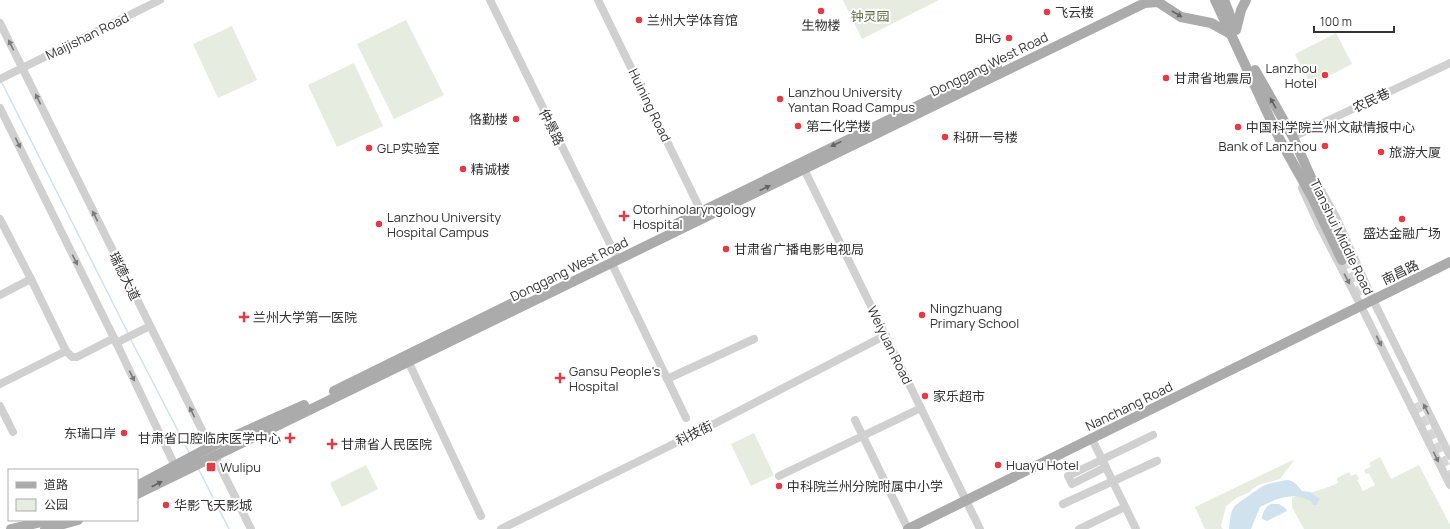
<svg xmlns="http://www.w3.org/2000/svg" width="1450" height="529" font-family="Manrope,'Noto Sans SC',sans-serif">
<style>
.green{fill:#e6ecdf}
.water{fill:#cfe2ee}
.lines{fill:none;stroke-linecap:round;stroke-linejoin:round}
.stream{stroke:#cfe2ee;stroke-width:1.5}
.major-tunnel{stroke:#d6d6d6;stroke-width:10;stroke-dasharray:10 5;stroke-linecap:butt}
.minor{stroke:#d0d0d0;stroke-width:8}
.major{stroke:#ababab;stroke-width:10}
.oneway{fill:#636363}
.oneway2{fill:#7a7a7a}
.poi-dot{fill:#e63946;stroke:#fff;stroke-width:1.5}
.labels{text-anchor:middle;dominant-baseline:central;stroke-width:4;stroke-linejoin:round;paint-order:stroke}
.poi-label{font-size:13px;fill:#333;stroke:#fff;text-anchor:start}
.park-label{font-size:13px;fill:#56703f;stroke:#fff}
.street-label{font-size:13px;fill:#333;stroke:#fff}
</style>
<rect width="100%" height="100%" fill="#fff"/>
<g class="green">
<polygon points="843,0 939,0 862,39"/>
<polygon points="406,20 444,95 394,119 357,44"/>
<polygon points="232,26 257,80 218,98 193,44"/>
<polygon points="1336,33 1352,64 1311,85 1295,54"/>
<polygon points="354,63 383,126 337,147 308,85"/>
<polygon points="754,433 774,475 751,486 731,444"/>
<path d="M 1380,457 L 1391,479 L 1419,465 L 1450,525 L 1450,529 L 1304,529 L 1292,507 L 1292,498 C 1308,493 1323,490 1338,483 L 1337,478 L 1349,472 L 1351,476 L 1356,474 L 1359,479 L 1357,480 L 1363,491 L 1375,485 L 1369,473 L 1366,474 L 1364,470 L 1371,467 L 1369,463 Z"/>
<polygon points="1295,459 1280,479 1258,485 1248,493 1236,498 1226,506 1221,526 1223,529 1205,529 1195,507"/>
<polygon points="366,465 378,489 342,507 330,483"/>
</g>
<g class="water">
<path d="M 1286,480 C 1294,480 1297,485 1302,491 L 1310,492 L 1320,499 L 1316,505 L 1313,505 C 1311,500 1310,501 1306,499 C 1291,492 1275,499 1260,507 L 1251,529 L 1229,529 C 1230,522 1230,513 1234,507 C 1236,504 1261,487 1265,485 C 1270,483 1279,482 1286,480 Z"/>
<path d="M 1271,504 L 1279,504 L 1285,508 L 1287,511 L 1267,521 L 1262,519 C 1262,513 1266,506 1271,504 Z"/>
</g>
<g class="lines">
<g class="stream">
<polyline points="1,81 128,333"/>
<polyline points="130,338 190,454"/>
<polyline points="198,468 229,529"/>
</g>
<g class="major-tunnel">
<polyline points="1349,257 1361,282"/>
<polyline points="1342,260 1364,303"/>
<polyline points="1414,404 1450,476"/>
</g>
<g class="minor">
<polyline points="490,0 615,254"/>
<polyline points="598,0 701,211"/>
<polyline points="0,23 251,529"/>
<polyline points="0,79 160,0"/>
<polyline points="0,108 114,338 177,470"/>
<polyline points="1293,137 1450,63"/>
<polyline points="802,165 980,529"/>
<polyline points="1302,188 1320,227 1361,306 1450,485"/>
<polyline points="1321,190 1337,219 1373,300 1450,456"/>
<polyline points="0,219 31,279 0,295"/>
<polyline points="611,262 686,418"/>
<polyline points="31,279 66,351 72,357 77,357 114,338"/>
<polyline points="116,343 150,326"/>
<polyline points="409,363 481,516"/>
<polyline points="667,379 754,339"/>
<polyline points="0,384 66,351"/>
<polyline points="0,406 13,432"/>
<polyline points="855,420 908,529"/>
<polyline points="1092,439 1136,529"/>
<polyline points="1106,467 1072,484 1068,476 1153,435"/>
<polyline points="779,476 921,408"/>
<polyline points="1063,504 1157,461"/>
<polyline points="501,529 706,428 886,335"/>
<polyline points="1079,529 1125,507"/>
</g>
<g class="major">
<polyline points="1215,0 1280,140 1312,197 1342,260"/>
<polyline points="1224,0 1235,28"/>
<polyline points="1144,3 1158,2 1181,17 1211,23 1231,34"/>
<polyline points="1236,30 1241,10 1246,0"/>
<polyline points="1255,70 1293,137 1321,200"/>
<polyline points="676,224 997,67"/>
<polyline points="1337,232 1349,257"/>
<polyline points="334,391 521,299"/>
<polyline points="137,486 210,447 304,405"/>
<polyline points="137,494 1151,0"/>
<polyline points="11,529 50,520"/>
<polyline points="45,529 78,520"/>
<polyline points="908,529 1450,262"/>
</g>
</g>
<defs><path id="oneway-solid" d="M-6-.8H1V-3.2L6.5 0L1 3.2V.8H-6Z"/></defs>
<g class="oneway">
<use href="#oneway-solid" transform="translate(1177 14) rotate(30)"/>
<use href="#oneway-solid" transform="translate(1273 103) rotate(-119)"/>
<use href="#oneway-solid" transform="translate(836 144) rotate(154)"/>
<use href="#oneway-solid" transform="translate(765 188) rotate(-26)"/>
<use href="#oneway-solid" transform="translate(157 484) rotate(-27)"/>
</g>
<g class="oneway2">
<use href="#oneway-solid" transform="translate(11 45) rotate(-116)"/>
<use href="#oneway-solid" transform="translate(38 99) rotate(-116)"/>
<use href="#oneway-solid" transform="translate(18 143) rotate(64)"/>
<use href="#oneway-solid" transform="translate(95 216) rotate(-116)"/>
<use href="#oneway-solid" transform="translate(75 260) rotate(64)"/>
<use href="#oneway-solid" transform="translate(1347 279) rotate(62)"/>
<use href="#oneway-solid" transform="translate(1379 341) rotate(64)"/>
<use href="#oneway-solid" transform="translate(132 376) rotate(64)"/>
<use href="#oneway-solid" transform="translate(1426 409) rotate(-116)"/>
<use href="#oneway-solid" transform="translate(192 412) rotate(-116)"/>
<use href="#oneway-solid" transform="translate(1436 457) rotate(64)"/>
</g>
<g class="poi-dot">
<circle cx="821" cy="11" r="4"/>
<circle cx="1047" cy="12" r="4"/>
<circle cx="639" cy="20" r="4"/>
<circle cx="1009" cy="38" r="4"/>
<circle cx="1325" cy="75" r="4"/>
<circle cx="1166" cy="78" r="4"/>
<circle cx="780" cy="99" r="4"/>
<circle cx="516" cy="119" r="4"/>
<circle cx="798" cy="126" r="4"/>
<circle cx="1238" cy="127" r="4"/>
<circle cx="945" cy="137" r="4"/>
<circle cx="1325" cy="146" r="4"/>
<circle cx="369" cy="148" r="4"/>
<circle cx="1381" cy="152" r="4"/>
<circle cx="463" cy="169" r="4"/>
<path d="M622 210h4v4h4v4h-4v4h-4v-4h-4v-4h4z"/>
<circle cx="1402" cy="219" r="4"/>
<circle cx="379" cy="224" r="4"/>
<circle cx="726" cy="249" r="4"/>
<circle cx="922" cy="315" r="4"/>
<path d="M242 311h4v4h4v4h-4v4h-4v-4h-4v-4h4z"/>
<path d="M558 372h4v4h4v4h-4v4h-4v-4h-4v-4h4z"/>
<circle cx="925" cy="396" r="4"/>
<circle cx="124" cy="433" r="4"/>
<path d="M288 432h4v4h4v4h-4v4h-4v-4h-4v-4h4z"/>
<path d="M330 438h4v4h4v4h-4v4h-4v-4h-4v-4h4z"/>
<circle cx="998" cy="465" r="4"/>
<rect x="206" y="462" width="10" height="10" rx="2"/>
<circle cx="779" cy="486" r="4"/>
<circle cx="166" cy="505" r="4"/>
</g>
<g class="labels">
<g class="poi-label">
<text x="1055" y="12">飞云楼</text>
<text x="647" y="20">兰州大学体育馆</text>
<text x="821" y="25" text-anchor="middle">生物楼</text>
<text x="1001" y="38" text-anchor="end">BHG</text>
<text x="1317" y="68" text-anchor="end">Lanzhou<tspan x="1317" dy="15">Hotel</tspan></text>
<text x="1174" y="78">甘肃省地震局</text>
<text x="788" y="92">Lanzhou University<tspan x="788" dy="15">Yantan Road Campus</tspan></text>
<text x="508" y="119" text-anchor="end">恪勤楼</text>
<text x="806" y="126">第二化学楼</text>
<text x="1246" y="127">中国科学院兰州文献情报中心</text>
<text x="953" y="137">科研一号楼</text>
<text x="1317" y="146" text-anchor="end">Bank of Lanzhou</text>
<text x="377" y="148">GLP实验室</text>
<text x="1389" y="152">旅游大厦</text>
<text x="471" y="169">精诚楼</text>
<text x="633" y="209">Otorhinolaryngology<tspan x="633" dy="15">Hospital</tspan></text>
<text x="387" y="217">Lanzhou University<tspan x="387" dy="15">Hospital Campus</tspan></text>
<text x="1402" y="233" text-anchor="middle">盛达金融广场</text>
<text x="734" y="249">甘肃省广播电影电视局</text>
<text x="930" y="308">Ningzhuang<tspan x="930" dy="15">Primary School</tspan></text>
<text x="253" y="317">兰州大学第一医院</text>
<text x="569" y="371">Gansu People's<tspan x="569" dy="15">Hospital</tspan></text>
<text x="933" y="396">家乐超市</text>
<text x="116" y="433" text-anchor="end">东瑞口岸</text>
<text x="281" y="438" text-anchor="end">甘肃省口腔临床医学中心</text>
<text x="341" y="444">甘肃省人民医院</text>
<text x="1006" y="465">Huayu Hotel</text>
<text x="220" y="467">Wulipu</text>
<text x="787" y="486">中科院兰州分院附属中小学</text>
<text x="174" y="505">华影飞天影城</text>
</g>
<g class="park-label">
<text x="870" y="16">钟灵园</text>
</g>
<g class="street-label">
<text transform="translate(87 36) rotate(-26)">Maijishan Road</text>
<text transform="translate(989 64) rotate(-26)">Donggang West Road</text>
<text transform="translate(1371 100) rotate(-25)">农民巷</text>
<text transform="translate(650 105) rotate(64)">Huining Road</text>
<text transform="translate(552 127) rotate(64)">仲景路</text>
<text transform="translate(1342 237) rotate(64)">Tianshui Middle Road</text>
<text transform="translate(569 269) rotate(-26)">Donggang West Road</text>
<text transform="translate(1400 272) rotate(-26)">南昌路</text>
<text transform="translate(125 276) rotate(64)">瑞德大道</text>
<text transform="translate(890 345) rotate(64)">Weiyuan Road</text>
<text transform="translate(1129 406) rotate(-26)">Nanchang Road</text>
<text transform="translate(694 433) rotate(-26)">科技街</text>
</g>
</g>
<rect x="8" y="469" width="130" height="52" fill="#ffffff" stroke="#adadad"/>
<rect x="16" y="482" width="20" height="6" fill="#ababab" stroke="#adadad"/>
<text x="44" y="489" font-size="12" fill="#333333">道路</text>
<rect x="16" y="499" width="20" height="12" fill="#e6ecdf" stroke="#adadad"/>
<text x="44" y="509" font-size="12" fill="#333333">公园</text>
<path d="M1314 26v6h80v-6" fill="none" stroke="#333333" stroke-width="2"/>
<text x="1320" y="26" font-size="12" fill="#333333" stroke="#ffffff" stroke-width="3" paint-order="stroke">100 m</text>
</svg>
